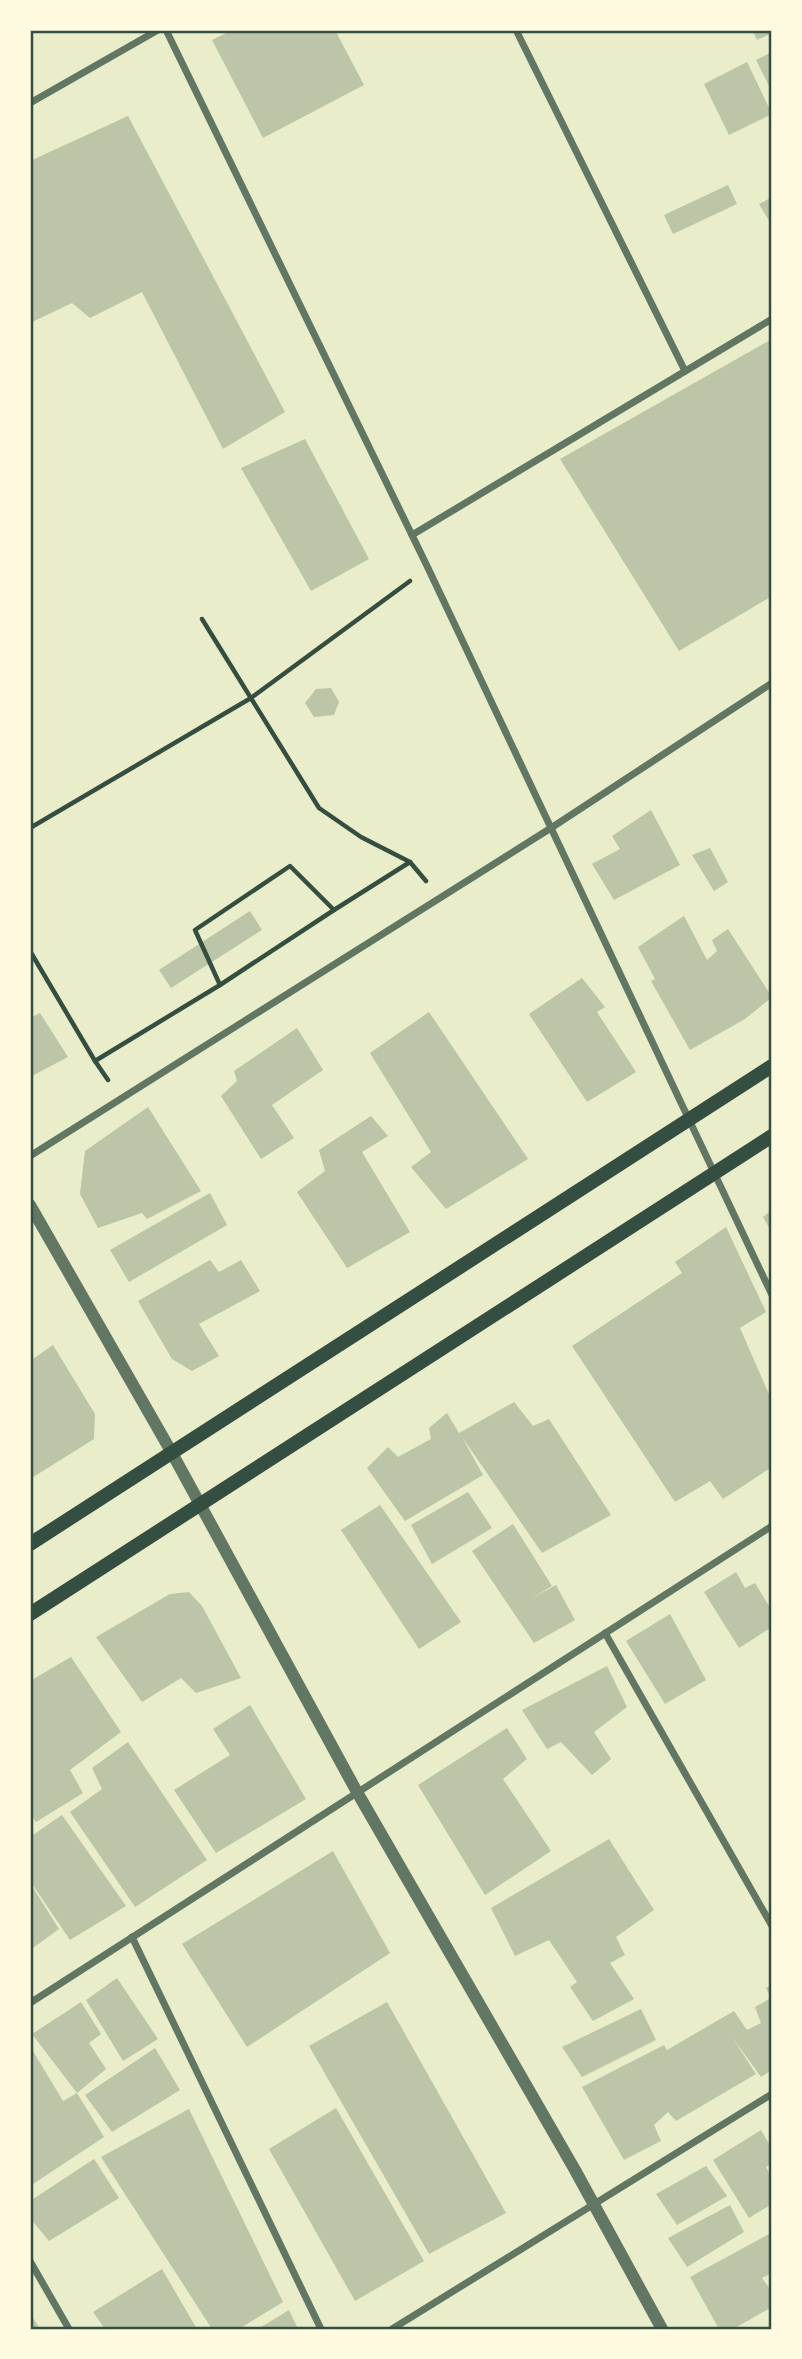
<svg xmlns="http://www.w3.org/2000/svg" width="802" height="2359" font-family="Poppins,sans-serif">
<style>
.building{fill:#bcc5a7}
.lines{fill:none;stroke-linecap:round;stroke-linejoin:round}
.path{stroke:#344e41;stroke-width:4.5}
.minor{stroke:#617663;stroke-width:7}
.tertiary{stroke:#617663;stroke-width:12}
.secondary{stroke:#344e41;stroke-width:14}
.neatline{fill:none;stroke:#344e41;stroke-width:2.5}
</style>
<rect width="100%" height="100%" fill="#e9edc9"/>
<g class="building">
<polygon points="232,30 335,30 364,85 263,138 212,40"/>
<polygon points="752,30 772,30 772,33 757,40"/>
<polygon points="772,52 772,92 756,60"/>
<polygon points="747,62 772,114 729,135 704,84"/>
<polygon points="128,116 285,412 223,449 142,292 90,318 72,303 30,323 30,161"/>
<polygon points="728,185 737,204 673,234 664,215"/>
<polygon points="772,197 772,226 759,204"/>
<polygon points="772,339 772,596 679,651 560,459"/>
<polygon points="305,439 369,559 311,591 241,468"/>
<polygon points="331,688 339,702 334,715 314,717 305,703 316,689"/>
<polygon points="651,810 680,865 614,900 592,864 620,849 612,836"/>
<polygon points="710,848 728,882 714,891 692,855"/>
<polygon points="250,911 262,930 171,988 159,970"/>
<polygon points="684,916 707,960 717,951 712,940 728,929 772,997 745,1019 690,1050 651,981 655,979 638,947"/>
<polygon points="582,978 605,1007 597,1012 636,1072 587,1102 529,1014"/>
<polygon points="429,1012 528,1159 446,1209 411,1167 431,1152 370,1053"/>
<polygon points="40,1013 68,1057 30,1077 30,1018"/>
<polygon points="297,1028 323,1070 272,1105 294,1138 261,1159 221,1096 237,1081 234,1071"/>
<polygon points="148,1107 201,1191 147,1219 142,1213 98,1228 80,1194 85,1151"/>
<polygon points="371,1116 388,1136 362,1152 410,1232 347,1268 297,1192 325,1171 319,1150"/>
<polygon points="210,1193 227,1225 129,1282 110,1250"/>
<polygon points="772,1210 772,1233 763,1217"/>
<polygon points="726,1227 766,1312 740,1328 772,1401 772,1467 723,1499 710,1481 675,1502 572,1346 682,1273 675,1262"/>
<polygon points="210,1260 219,1272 241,1260 260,1291 199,1324 219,1356 192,1371 172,1359 138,1301"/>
<polygon points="53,1345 95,1414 94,1439 30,1479 30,1361"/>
<polygon points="514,1402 533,1426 549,1419 611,1515 542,1553 462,1437 483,1475 405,1521 367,1468 388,1447 398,1457 431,1439 429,1428 447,1413 459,1433"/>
<polygon points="468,1492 492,1528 432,1564 411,1525"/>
<polygon points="380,1505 461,1622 419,1649 341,1530"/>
<polygon points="513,1524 552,1586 531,1599 556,1585 575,1620 534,1643 472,1551"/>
<polygon points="736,1572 745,1588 755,1583 772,1611 772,1627 739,1648 704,1592"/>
<polygon points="189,1592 202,1606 241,1678 196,1693 181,1678 142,1702 96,1637 170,1594"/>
<polygon points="670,1614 706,1680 665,1704 626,1641"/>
<polygon points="71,1657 121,1732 70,1770 83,1793 36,1822 30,1813 30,1681"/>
<polygon points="607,1666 627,1707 594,1732 611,1759 592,1775 561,1742 547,1749 522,1710"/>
<polygon points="250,1705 306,1799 216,1853 174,1790 230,1755 213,1729"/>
<polygon points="507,1728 527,1759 503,1779 551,1851 485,1895 418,1785"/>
<polygon points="128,1742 207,1860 135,1907 70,1812 102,1789 92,1768"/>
<polygon points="62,1815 126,1906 70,1940 30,1881 30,1837"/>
<polygon points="609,1839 654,1910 616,1937 625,1955 610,1963 634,1999 593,2021 570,1987 577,1982 549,1940 515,1956 491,1908"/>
<polygon points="333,1851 390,1953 247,2047 182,1944"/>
<polygon points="30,1883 59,1929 30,1950"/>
<polygon points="117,1978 158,2039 123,2061 86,2000"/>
<polygon points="772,1984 772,2070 761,2077 732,2037 756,2074 676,2121 668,2112 654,2125 661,2141 624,2160 582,2087 664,2045 667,2050 734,2011 747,2030 761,2023 755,2007 771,1998 766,1988"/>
<polygon points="81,2002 101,2034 89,2043 106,2069 77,2093 32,2034"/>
<polygon points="387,2002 506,2213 429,2254 309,2046"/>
<polygon points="641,2009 656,2040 582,2077 562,2047"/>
<polygon points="30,2046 63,2101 77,2093 104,2137 30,2186"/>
<polygon points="155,2048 180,2090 112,2132 85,2095"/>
<polygon points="336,2108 424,2261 355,2301 269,2149"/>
<polygon points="189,2109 283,2302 239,2329 212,2329 101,2157"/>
<polygon points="761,2130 772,2149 772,2163 766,2167 772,2179 772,2204 749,2218 713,2160"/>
<polygon points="94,2159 119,2198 49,2241 30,2218 30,2201"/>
<polygon points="706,2166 727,2196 677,2225 656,2194"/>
<polygon points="730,2205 744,2232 687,2267 668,2238"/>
<polygon points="769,2234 772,2239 772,2273 762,2278 772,2292 772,2307 733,2329 719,2329 690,2277"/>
<polygon points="162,2269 197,2329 105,2329 93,2312"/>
<polygon points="289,2310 298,2329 258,2329"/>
<polygon points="30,2313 40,2329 30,2329"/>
</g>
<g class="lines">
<g class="path">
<polyline points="202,619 319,808 361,837 410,862 426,881"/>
<polyline points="30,828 251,698 410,581"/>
<polyline points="30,951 95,1061"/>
<polyline points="220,985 334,910"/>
<polyline points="108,1080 95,1061 220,985 195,930 290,866 334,910 410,862"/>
</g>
<g class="minor">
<polyline points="166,30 428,568 772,1295"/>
<polyline points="516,30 685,371"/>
<polyline points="30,103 158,30"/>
<polyline points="412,535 772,319"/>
<polyline points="30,1156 551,828 772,683"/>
<polyline points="605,1633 772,1926"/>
<polyline points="132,1937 321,2329"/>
<polyline points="30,2003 772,1526"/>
<polyline points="30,2261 69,2329"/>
<polyline points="392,2329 772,2094"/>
</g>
<polyline class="tertiary" points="30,1205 172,1453 357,1792 575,2170 662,2329"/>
<g class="secondary">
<polyline points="30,1544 772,1066"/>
<polyline points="30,1614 772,1136"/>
</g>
</g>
<rect width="802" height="2359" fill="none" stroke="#fefae0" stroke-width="63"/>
<rect x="32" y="32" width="738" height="2296" class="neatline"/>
</svg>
